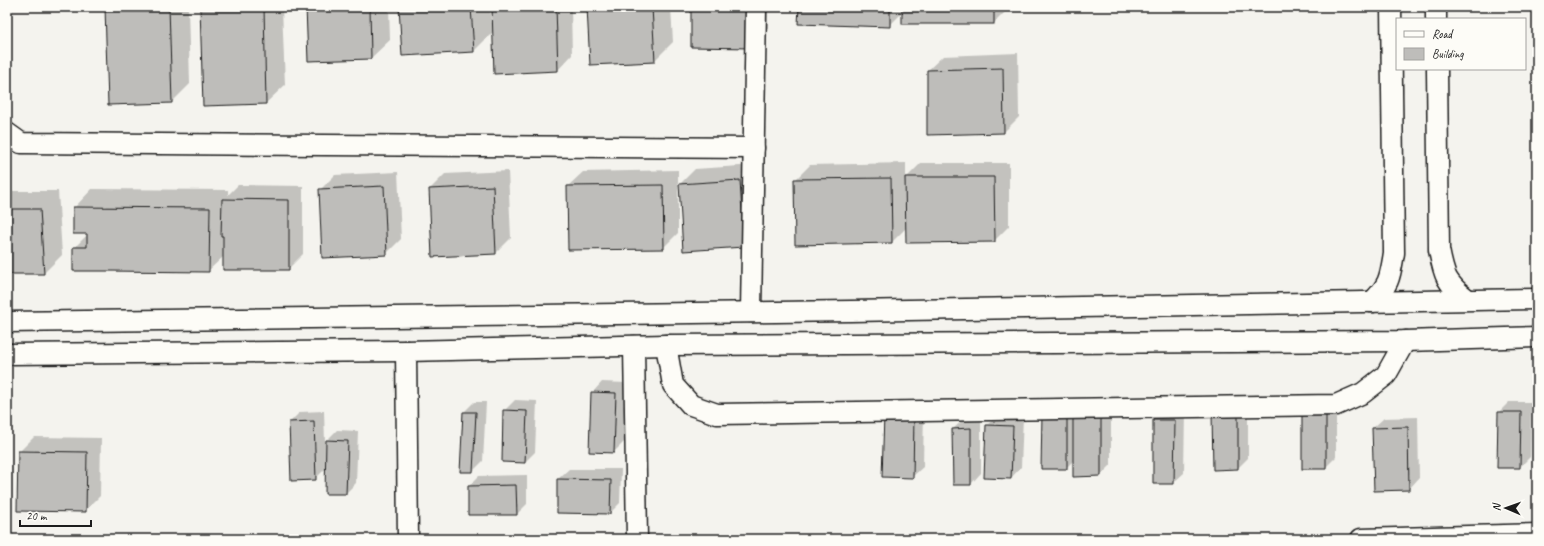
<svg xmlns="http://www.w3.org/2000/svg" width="1544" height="546" font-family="Caveat,sans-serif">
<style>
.shadow{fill:#0003}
.building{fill:#bebdba;stroke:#1c1c1c}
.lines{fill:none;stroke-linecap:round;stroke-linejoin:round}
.street-casing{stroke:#1c1c1c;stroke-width:23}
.street{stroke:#fdfcf7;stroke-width:20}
</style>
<rect width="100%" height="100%" fill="#f4f3ee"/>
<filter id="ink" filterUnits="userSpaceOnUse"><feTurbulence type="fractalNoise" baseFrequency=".025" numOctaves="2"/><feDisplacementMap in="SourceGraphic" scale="8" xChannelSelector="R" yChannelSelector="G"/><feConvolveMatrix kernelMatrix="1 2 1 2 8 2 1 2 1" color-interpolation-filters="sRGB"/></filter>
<g filter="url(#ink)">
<g class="shadow">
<polygon points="106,7 188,7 190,84 172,102"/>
<polygon points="201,7 282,7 285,85 266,103 203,105"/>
<polygon points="307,7 389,7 390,40 371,58 309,60"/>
<polygon points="400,7 490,7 491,20 493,20 493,8 494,7 571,7 572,55 558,70 494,31 474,51"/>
<polygon points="588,7 671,7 673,42 654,61"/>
<polygon points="692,7 768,7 768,28 749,47"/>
<polygon points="800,7 1009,7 1009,8 994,23 903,12 889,26"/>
<polygon points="1018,53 1019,117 1004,132 928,70 943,56"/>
<polygon points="906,163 906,178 921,163 1009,163 1009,226 994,241 907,227 892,242 795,180 810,165"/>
<polygon points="755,165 744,246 680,184 695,169"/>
<polygon points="678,170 678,233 663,248 568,186 583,172"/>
<polygon points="508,171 511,238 496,253 430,189 445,174"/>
<polygon points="398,172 401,239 386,254 320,190 335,175"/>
<polygon points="238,185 303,186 303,254 288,269 224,256 208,271 74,248 89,233 74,208 92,189 228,190 228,195"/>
<polygon points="7,191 58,191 62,255 44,273 7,273"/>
<polygon points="602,382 626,383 624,442 614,452 592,393"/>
<polygon points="515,400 537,401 535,452 525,462 503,461 504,411"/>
<polygon points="1336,400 1336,457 1325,468 1303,410"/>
<polygon points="474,402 486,402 483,461 473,471 461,471 464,412"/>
<polygon points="1509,402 1531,402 1530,457 1520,467 1499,412"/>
<polygon points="1248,403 1248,458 1238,468 1214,469 1213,414"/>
<polygon points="924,406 923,467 912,477 885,416"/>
<polygon points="1111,408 1111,465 1101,475 1074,460 1066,468 1043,414"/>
<polygon points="1165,410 1185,410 1184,473 1173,483 1154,483 1154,420"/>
<polygon points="324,411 325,442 337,430 358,431 356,483 346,493 326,493 326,468 315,479 290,422 300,412"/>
<polygon points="998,415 1023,416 1021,467 1011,478 985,477 987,425"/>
<polygon points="1418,417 1419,478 1409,489 1373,428 1384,418"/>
<polygon points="981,418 981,473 971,484 954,484 953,429 964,419"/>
<polygon points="34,437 101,438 100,496 85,511 19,452"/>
<polygon points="569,469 621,469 620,503 610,513 558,479"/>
<polygon points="527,475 527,504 517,514 469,486 479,476"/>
</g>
<g class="building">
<polygon points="105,7 169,7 172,103 108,105"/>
<polygon points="200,7 264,7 266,104 203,106"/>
<polygon points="306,7 370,7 371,59 308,61"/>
<polygon points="399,7 471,7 474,52 402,56"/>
<polygon points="515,7 556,7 558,71 494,74 492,8"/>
<polygon points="587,7 652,7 655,62 590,65"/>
<polygon points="691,7 750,7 750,48 691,47"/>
<polygon points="799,7 890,7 890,27 798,24"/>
<rect x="902" y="7" width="92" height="17"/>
<polygon points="1003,68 1004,133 927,135 927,70"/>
<polygon points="905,177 994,177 995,242 906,243"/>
<polygon points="891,178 892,243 795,245 794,179"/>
<polygon points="740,180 744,247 683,251 679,184"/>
<polygon points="663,185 664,249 568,250 567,186"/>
<polygon points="384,186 387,255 322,258 319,189"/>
<polygon points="493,186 496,254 432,257 429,189"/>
<polygon points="222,199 289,200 289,270 223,270 223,236 221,236"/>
<polygon points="73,207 210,208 209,272 107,271 73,271 73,247 87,247 87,234 73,234"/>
<polygon points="7,209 40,209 44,274 7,274"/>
<polygon points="591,392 616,393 614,453 589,452"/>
<polygon points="503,410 527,411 525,463 502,462"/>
<rect x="1302" y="410" width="24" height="59"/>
<polygon points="463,412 476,412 473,472 460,472"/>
<polygon points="1498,412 1521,412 1520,468 1497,468"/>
<polygon points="1212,413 1238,413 1238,469 1213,470"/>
<polygon points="1042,414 1067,414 1067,469 1041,469"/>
<polygon points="884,415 914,416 913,478 882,477"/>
<polygon points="1073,418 1101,418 1101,476 1073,477"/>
<polygon points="1153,420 1175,420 1174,484 1153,484"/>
<polygon points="314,421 316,480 291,481 289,422"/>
<polygon points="986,425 1013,426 1011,479 984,478"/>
<polygon points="1408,427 1409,490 1374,491 1372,428"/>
<polygon points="971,428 971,485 953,485 952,429"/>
<polygon points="326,440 348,441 346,494 325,494"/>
<polygon points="18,451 87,452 86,512 17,511"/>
<polygon points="557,479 611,480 610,514 557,513"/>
<polygon points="516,485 517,515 468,515 468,486"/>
</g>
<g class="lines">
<g class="street-casing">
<g id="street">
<polyline points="1436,7 1436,19"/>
<path d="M 1437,69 L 1439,250 C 1444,276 1446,283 1467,299"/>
<polyline points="7,133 21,143 754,148"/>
<path d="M 1372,302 C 1390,284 1390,277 1394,253 L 1391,7"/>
<polyline points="751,312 756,7"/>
<polyline points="7,322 851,311 1537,299"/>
<polyline points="666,345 673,385 691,405 717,414 1336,405 1363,393 1386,375 1405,341"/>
<polyline points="634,346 637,539"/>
<polyline points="406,351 408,539"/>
<polyline points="7,354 406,351 666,345 1405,341 1537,337"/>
<polyline points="1361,539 1537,534"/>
</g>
</g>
<use href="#street" class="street"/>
</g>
</g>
<rect width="1544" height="546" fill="none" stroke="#fdfcf7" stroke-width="24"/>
<rect x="12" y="12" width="1520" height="522" fill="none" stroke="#1c1c1c" stroke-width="1.5" filter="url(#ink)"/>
<rect x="1396" y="18" width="130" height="52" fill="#fdfcf7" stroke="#a3a29f"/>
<rect x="1404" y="31" width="20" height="6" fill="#fdfcf7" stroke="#a3a29f"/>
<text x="1432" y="38" font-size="12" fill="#1c1c1c">Road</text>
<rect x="1404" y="48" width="20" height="12" fill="#bebdba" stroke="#a3a29f"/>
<text x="1432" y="58" font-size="12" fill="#1c1c1c">Building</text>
<g transform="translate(1506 508) rotate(272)" stroke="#fdfcf7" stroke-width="3" paint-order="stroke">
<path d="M0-3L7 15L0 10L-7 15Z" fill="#1c1c1c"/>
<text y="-6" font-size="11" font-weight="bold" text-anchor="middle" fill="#1c1c1c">N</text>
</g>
<path d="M20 520v6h71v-6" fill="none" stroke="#1c1c1c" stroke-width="2"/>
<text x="26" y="520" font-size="12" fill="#1c1c1c" stroke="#fdfcf7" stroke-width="3" paint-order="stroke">20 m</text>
</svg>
